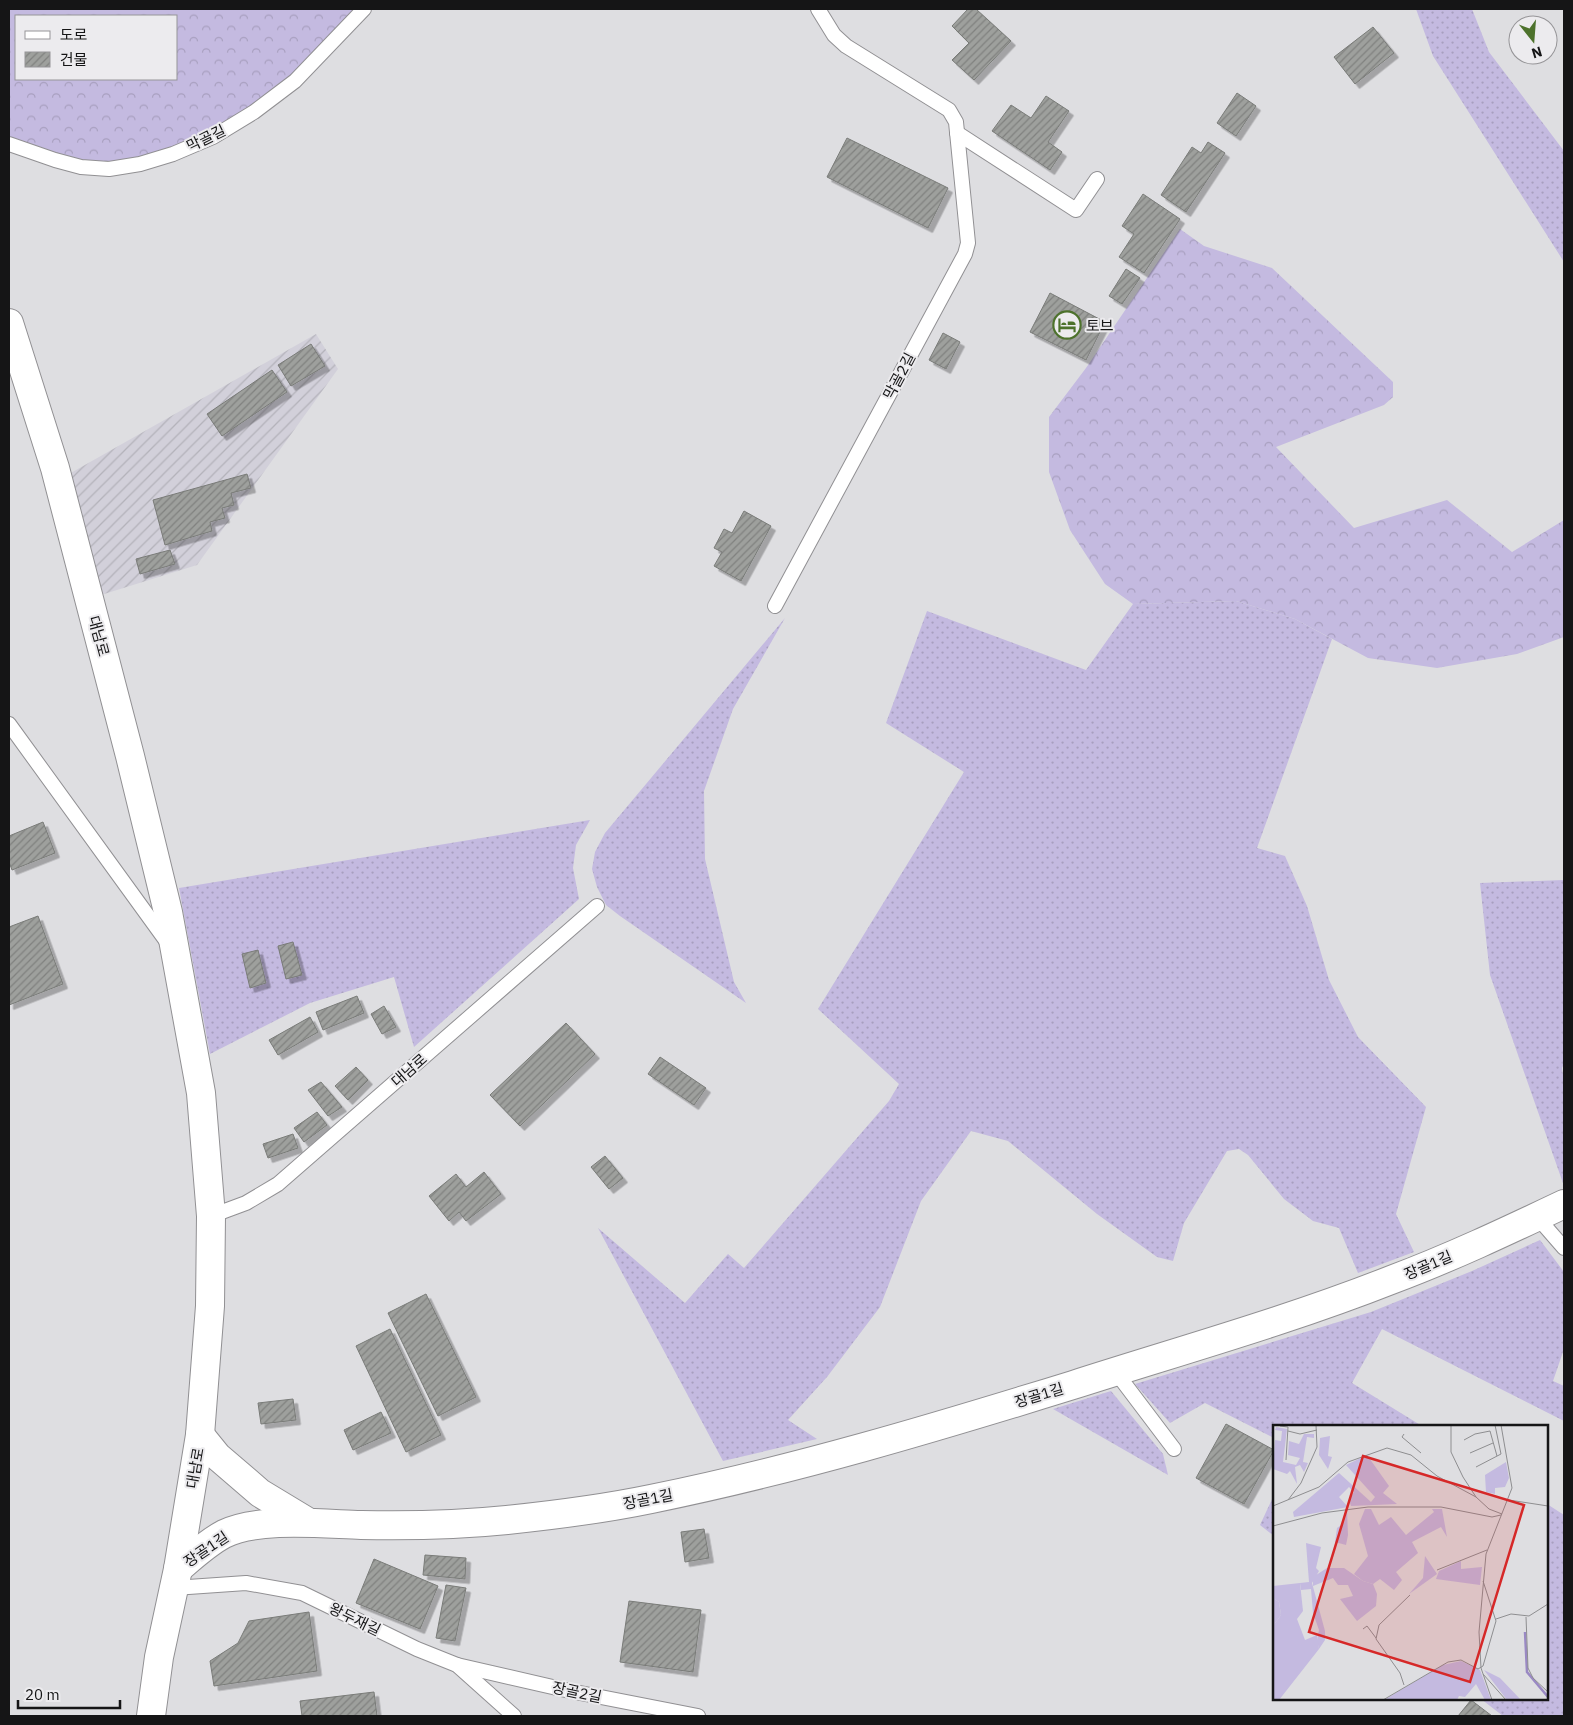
<svg xmlns="http://www.w3.org/2000/svg" width="1573" height="1725" font-family="'IBM Plex Sans','Noto Sans KR',sans-serif">
<style>
.industrial{fill:url(#industrial-furrows)}
.grass{fill:url(#grass-dots)}
.forest{fill:url(#forest-crowns);fill-rule:evenodd}
.building{fill:url(#building-hatch);stroke:#797b78;filter:url(#shadow)}
.lines{fill:none;stroke-linecap:round;stroke-linejoin:round}
.lane-casing{stroke:#919093;stroke-width:16}
.street-casing{stroke:#919093;stroke-width:30}
.secondary-casing{stroke:#919093;stroke-width:30}
.lane{stroke:#fff;stroke-width:14}
.street{stroke:#fff;stroke-width:28}
.secondary{stroke:#fff;stroke-width:28}
.labels{text-anchor:middle;dominant-baseline:central;stroke-width:4;stroke-linejoin:round;paint-order:stroke}
.street-label{font-size:15px;fill:#151516;stroke:#ecebee}
.poi-label{font-size:15px;fill:#151516;stroke:#ecebee;text-anchor:start}
.inset-river{fill:none;stroke:#9a89c4;stroke-width:2.5}
.inset-road{fill:none;stroke:#8e8e90;stroke-width:1}
.view{fill:#d62828;fill-opacity:0.15;stroke:#d62828;stroke-width:2.5}
.inset-edge{fill:none;stroke:#151516;stroke-width:2.5}
</style>
<defs>
<pattern id="industrial-furrows" width="10" height="10" patternUnits="userSpaceOnUse" patternTransform="scale(1.25)"><rect width="10" height="10" fill="#d2d0da"/><path d="M-1 1l2-2M0 10L10 0M9 11l2-2" fill="none" stroke="#b3b2ba"/></pattern>
<pattern id="grass-dots" width="8" height="8" patternUnits="userSpaceOnUse" patternTransform="scale(1.25)"><rect width="8" height="8" fill="#c4bae0"/><path d="M2 2h.1M6 6h.1" fill="none" stroke="#a89fbf" stroke-width="1.8" stroke-linecap="round"/></pattern>
<pattern id="forest-crowns" width="20" height="18" patternUnits="userSpaceOnUse" patternTransform="scale(1.25)"><rect width="20" height="18" fill="#c4bae0"/><path d="M2 6a3 3 0 1 1 6 0M12 15a3 3 0 1 1 6 0" fill="none" stroke="#a89fbf"/></pattern>
<pattern id="building-hatch" width="6" height="6" patternUnits="userSpaceOnUse" patternTransform="scale(1.25)"><rect width="6" height="6" fill="#9ea09d"/><path d="M-1 1l2-2M0 6l6-6M5 7l2-2" fill="none" stroke="#80817f"/></pattern>
<filter id="shadow"><feDropShadow dx="4.5" dy="4.5" stdDeviation="0" flood-color="#0004"/></filter>
</defs>
<rect width="100%" height="100%" fill="#dedee1"/>
<polygon class="industrial" points="316,334 338,369 197,565 101,595 69,474"/>
<g class="grass">
<polygon points="1416,9 1472,9 1489,52 1564,151 1564,262 1433,56"/>
<polygon points="1236,601 1295,619 1332,639 1257,848 1285,856 1307,906 1329,980 1358,1037 1426,1107 1396,1214 1414,1252 1358,1273 1339,1228 1313,1221 1284,1199 1248,1155 1239,1149 1227,1151 1184,1223 1173,1261 1157,1257 1097,1214 1008,1141 971,1131 921,1201 880,1307 827,1377 788,1420 817,1439 723,1461 598,1228 685,1303 728,1254 744,1268 889,1101 899,1084 818,1009 964,772 886,723 927,611 1086,670 1133,604"/>
<polygon points="785,618 733,709 704,791 705,859 734,982 746,1003 620,916 606,905 597,887 592,869 595,852 605,833"/>
<polygon points="590,820 576,845 573,868 579,899 414,1047 394,977 310,1003 210,1054 179,888"/>
<polygon points="1564,880 1564,1064 1562,1068 1564,1081 1564,1186 1490,975 1480,883"/>
<polygon points="1540,1240 1564,1272 1564,1349 1553,1381 1564,1386 1564,1421 1382,1329 1352,1383 1422,1426 1274,1426 1274,1438 1205,1403 1170,1423 1135,1384 1371,1312 1472,1271"/>
<polygon points="1111,1391 1163,1454 1168,1475 1053,1409"/>
<polygon points="1274,1495 1274,1536 1260,1525"/>
<polygon points="1547,1504 1564,1515 1564,1716 1503,1716 1481,1699 1547,1699"/>
</g>
<g class="forest">
<path d="M 9,9 L 357,9 C 342,24 327,40 312,55 C 305,62 299,71 291,77 C 239,121 156,170 85,161 C 59,158 33,146 9,137 ZM 16,16 L 176,16 L 176,79 L 16,79 Z"/>
<polygon points="1180,229 1204,246 1272,268 1393,382 1393,397 1384,405 1276,447 1354,528 1447,500 1512,552 1564,520 1564,637 1517,654 1437,668 1368,658 1295,619 1236,601 1133,604 1105,584 1070,530 1049,472 1049,417 1086,368"/>
</g>
<g class="building">
<polygon points="968,9 976,9 1011,41 974,80 952,60 969,43 952,26"/>
<polygon points="1373,27 1394,53 1355,84 1334,57"/>
<polygon points="1237,93 1256,106 1236,136 1217,123"/>
<polygon points="1046,96 1069,111 1048,142 1062,152 1050,170 992,131 1011,105 1031,118"/>
<polygon points="847,138 948,188 928,228 827,177"/>
<polygon points="1208,142 1225,153 1186,212 1161,195 1192,147 1201,153"/>
<polygon points="1143,194 1180,219 1144,273 1119,257 1134,234 1122,226"/>
<polygon points="1126,269 1140,278 1122,304 1109,296"/>
<polygon points="1050,293 1105,322 1086,360 1030,332"/>
<polygon points="943,333 960,342 946,369 929,360"/>
<polygon points="311,344 325,366 291,386 278,365"/>
<polygon points="272,370 287,392 222,436 207,414"/>
<polygon points="247,474 251,488 231,493 234,505 222,508 225,518 210,522 212,531 165,545 153,500"/>
<polygon points="744,511 771,526 741,581 714,566 722,552 714,548 724,529 732,533"/>
<polygon points="170,550 175,564 140,574 136,559"/>
<polygon points="43,822 55,853 12,870 9,862 9,836"/>
<polygon points="38,916 63,984 9,1005 9,927"/>
<polygon points="293,942 302,975 286,979 278,946"/>
<polygon points="258,950 266,983 250,988 242,954"/>
<polygon points="357,996 364,1013 323,1030 316,1012"/>
<polygon points="384,1006 396,1027 382,1034 371,1014"/>
<polygon points="310,1017 318,1032 278,1055 269,1040"/>
<polygon points="566,1023 595,1054 520,1126 490,1095"/>
<polygon points="660,1057 706,1088 694,1105 648,1074"/>
<polygon points="356,1067 368,1080 348,1100 335,1086"/>
<polygon points="321,1082 342,1107 328,1116 308,1090"/>
<polygon points="317,1112 327,1125 304,1142 294,1128"/>
<polygon points="293,1134 298,1148 268,1158 263,1144"/>
<polygon points="605,1156 623,1178 609,1189 591,1167"/>
<polygon points="484,1172 501,1194 466,1221 459,1212 449,1221 429,1196 456,1174 466,1187"/>
<polygon points="426,1294 476,1397 438,1416 388,1313"/>
<polygon points="390,1329 441,1435 406,1452 356,1346"/>
<polygon points="293,1399 296,1420 261,1424 258,1403"/>
<polygon points="381,1412 391,1433 353,1450 344,1430"/>
<polygon points="1226,1424 1274,1450 1244,1504 1196,1478"/>
<polygon points="704,1529 709,1558 685,1562 681,1532"/>
<polygon points="425,1555 466,1558 465,1579 423,1575"/>
<polygon points="374,1559 438,1586 420,1629 356,1603"/>
<polygon points="446,1585 466,1588 455,1641 436,1638"/>
<polygon points="629,1601 701,1610 693,1672 620,1662"/>
<polygon points="309,1612 317,1671 214,1686 210,1661 238,1643 249,1621"/>
<polygon points="374,1692 377,1716 302,1716 300,1701"/>
<polygon points="1471,1700 1492,1716 1458,1716"/>
</g>
<g class="lines">
<g class="lane-casing">
<g id="lane">
<polyline points="957,133 1076,210 1097,179"/>
<polyline points="9,144 55,160 81,167 109,169 140,164 173,154 213,137 254,112 295,81 364,9"/>
<polyline points="775,606 965,254 968,243 956,122 949,110 846,46 834,35 818,9"/>
<polyline points="9,724 167,942"/>
<polyline points="211,1216 246,1203 278,1184 597,906"/>
<polyline points="1537,1217 1564,1248"/>
<polyline points="1115,1371 1174,1449"/>
<polyline points="174,1588 246,1583 302,1593 417,1649 457,1665 514,1716"/>
<polyline points="457,1665 570,1691 698,1716"/>
</g>
</g>
<g class="street-casing">
<path id="street" d="M 178,1569 C 192,1557 207,1543 224,1534 C 258,1517 324,1524 361,1525 C 410,1526 458,1525 507,1520 C 555,1515 603,1509 651,1499 C 794,1470 934,1428 1073,1385 C 1179,1351 1287,1321 1391,1280 C 1450,1258 1507,1231 1564,1204"/>
</g>
<g class="secondary-casing">
<g id="secondary">
<polyline points="9,323 55,468 130,756 168,912 201,1093 211,1216 210,1306 200,1435 178,1569 159,1657 151,1716"/>
<polyline points="200,1435 217,1456 260,1493 308,1522"/>
</g>
</g>
<use href="#lane" class="lane"/>
<use href="#street" class="street"/>
<use href="#secondary" class="secondary"/>
</g>
<defs>
<g id="hotel-ring" transform="scale(1.4375)"><circle r="9.5" fill="#ecebee" stroke="#4d722c" stroke-width="1.5"/><path d="M-6-4.5h1.5V1H6V5H4.5V3h-9V5H-6ZM-4 0a1.8 1.8 0 1 1 3.6 0ZM.5 0V-2.5h3Q6-2.5 6 0Z" fill="#4d722c"/></g>
</defs>
<g fill-rule="evenodd">
<use href="#hotel-ring" x="1067" y="325"/>
</g>
<g class="labels">
<g class="street-label">
<text transform="translate(206 138) rotate(-26)">막골길</text>
<text transform="translate(899 376) rotate(-62)">막골2길</text>
<text transform="translate(99 636) rotate(75)">대남로</text>
<text transform="translate(409 1070) rotate(-41)">대남로</text>
<text transform="translate(1428 1265) rotate(-23)">장골1길</text>
<text transform="translate(1039 1395) rotate(-17)">장골1길</text>
<text transform="translate(195 1468) rotate(-80)">대남로</text>
<text transform="translate(648 1499) rotate(-11)">장골1길</text>
<text transform="translate(206 1549) rotate(-34)">장골1길</text>
<text transform="translate(355 1619) rotate(26)">왕두재길</text>
<text transform="translate(577 1692) rotate(12)">장골2길</text>
</g>
<g class="poi-label">
<text x="1086" y="325">토브</text>
</g>
</g>
<g transform="translate(1273 1425)">
<rect width="275" height="275" fill="#dedee1"/>
<path d="M 3,2 L 14,4 L 10,37 L 23,40 L 27,33 L 15,30 L 16,16 L 26,19 L 31,9 L 41,9 L 41,13 L 34,12 L 30,37 L 35,38 L 31,47 L 27,40 L 22,42 L 24,59 L 17,46 L 14,49 L 0,44 L 2,15 L 8,16 L 9,6 L 2,5 ZM 57,11 L 55,31 L 59,32 L 55,44 L 46,30 L 47,13 ZM 94,30 L 116,61 L 110,68 L 124,79 L 78,81 L 76,75 L 81,67 L 76,62 L 66,72 L 75,82 L 21,92 L 20,87 L 66,48 L 98,77 L 102,72 L 73,40 ZM 92,84 L 98,84 L 106,100 L 118,92 L 133,110 L 161,87 L 159,84 L 169,84 L 174,112 L 168,102 L 139,117 L 145,128 L 123,147 L 129,155 L 121,165 L 107,154 L 100,159 L 90,156 L 81,149 L 95,131 L 86,99 ZM 74,86 L 75,110 L 73,120 L 62,117 L 64,103 L 71,98 ZM 33,118 L 48,122 L 43,143 L 46,146 L 39,158 L 52,206 L 52,215 L 46,224 L 44,216 L 46,205 L 40,188 L 38,164 L 28,165 L 27,158 L 36,157 ZM 152,131 L 164,149 L 136,169 L 150,153 ZM 188,136 L 188,144 L 209,142 L 207,160 L 163,154 L 166,146 ZM 0,173 L 6,177 L 8,190 L 0,201 ZM 211,245 L 227,253 L 248,275 L 234,275 Z" fill="#c4bae0"/>
<path d="M 233,37 L 236,53 L 232,62 L 222,63 L 222,69 L 213,67 L 212,50 ZM 54,143 L 71,143 L 90,156 L 100,159 L 104,169 L 103,181 L 84,196 L 67,174 L 80,171 L 75,160 L 65,160 L 60,153 L 40,161 L 40,152 ZM 27,158 L 30,186 L 24,194 L 32,215 L 44,210 L 46,224 L 6,275 L 0,275 L 0,201 L 8,190 L 6,177 L 0,173 L 0,161 ZM 188,236 L 207,245 L 218,275 L 212,275 L 203,259 L 192,272 L 186,271 L 184,275 L 111,275 L 170,240 Z" fill="#c4bae0"/>
<path class="inset-river" d="M 252,207 L 254,247 L 275,272"/>
<path class="inset-road" d="M 178,0 L 178,27 L 190,52 L 203,72 L 216,84 L 229,89M 7,1 L 15,2 L 13,35M 15,6 L 27,9 L 44,5M 131,9 L 129,12 L 148,28M 191,15 L 202,9 L 217,6 L 224,31M 197,28 L 220,18M 203,42 L 228,29 L 222,0M 15,75 L 28,58 L 44,22 L 43,0M 236,75 L 275,81M 0,81 L 46,62 L 75,37 L 114,23 L 138,30 L 164,51 L 203,72M 0,101 L 49,88 L 95,82 L 168,82 L 219,92 L 228,90M 164,145 L 214,125M 253,192 L 255,243 L 260,253 L 275,267M 223,194 L 238,189 L 256,191 L 275,179M 90,204 L 94,201 L 103,213M 210,249 L 233,275M 131,260 L 127,248 L 103,214 L 106,200 L 137,170M 110,275 L 175,237 L 188,235 L 205,244 L 210,241 L 223,196 L 210,156M 219,275 L 208,243 L 206,207 L 213,129 L 239,63 L 228,0"/>
<path class="view" d="M 90,31 L 251,80 L 197,257 L 36,207 Z"/>
<rect width="275" height="275" class="inset-edge"/>
</g>
<rect width="1573" height="1725" fill="none" stroke="#151516" stroke-width="20"/>
<rect x="15" y="15" width="162" height="65" fill="#ecebee" stroke="#969598"/>
<rect x="25" y="31" width="25" height="8" fill="#ffffff" stroke="#969598"/>
<text x="60" y="40" font-size="15" fill="#151516">도로</text>
<rect x="25" y="52" width="25" height="15" fill="url(#building-hatch)" stroke="#969598"/>
<text x="60" y="65" font-size="15" fill="#151516">건물</text>
<g transform="translate(1533 40) rotate(163)"><circle r="24" fill="#ecebee" stroke="#969598"/>
<path d="M0-4L9 19L0 12L-9 19Z" fill="#4d722c"/>
<text y="-8" font-size="14" font-weight="bold" text-anchor="middle" fill="#151516">N</text>
</g>
<path d="M18 1700v8h102v-8" fill="none" stroke="#151516" stroke-width="2.5"/>
<text x="25" y="1700" font-size="15" fill="#151516" stroke="#ecebee" stroke-width="4" paint-order="stroke">20 m</text>
</svg>
